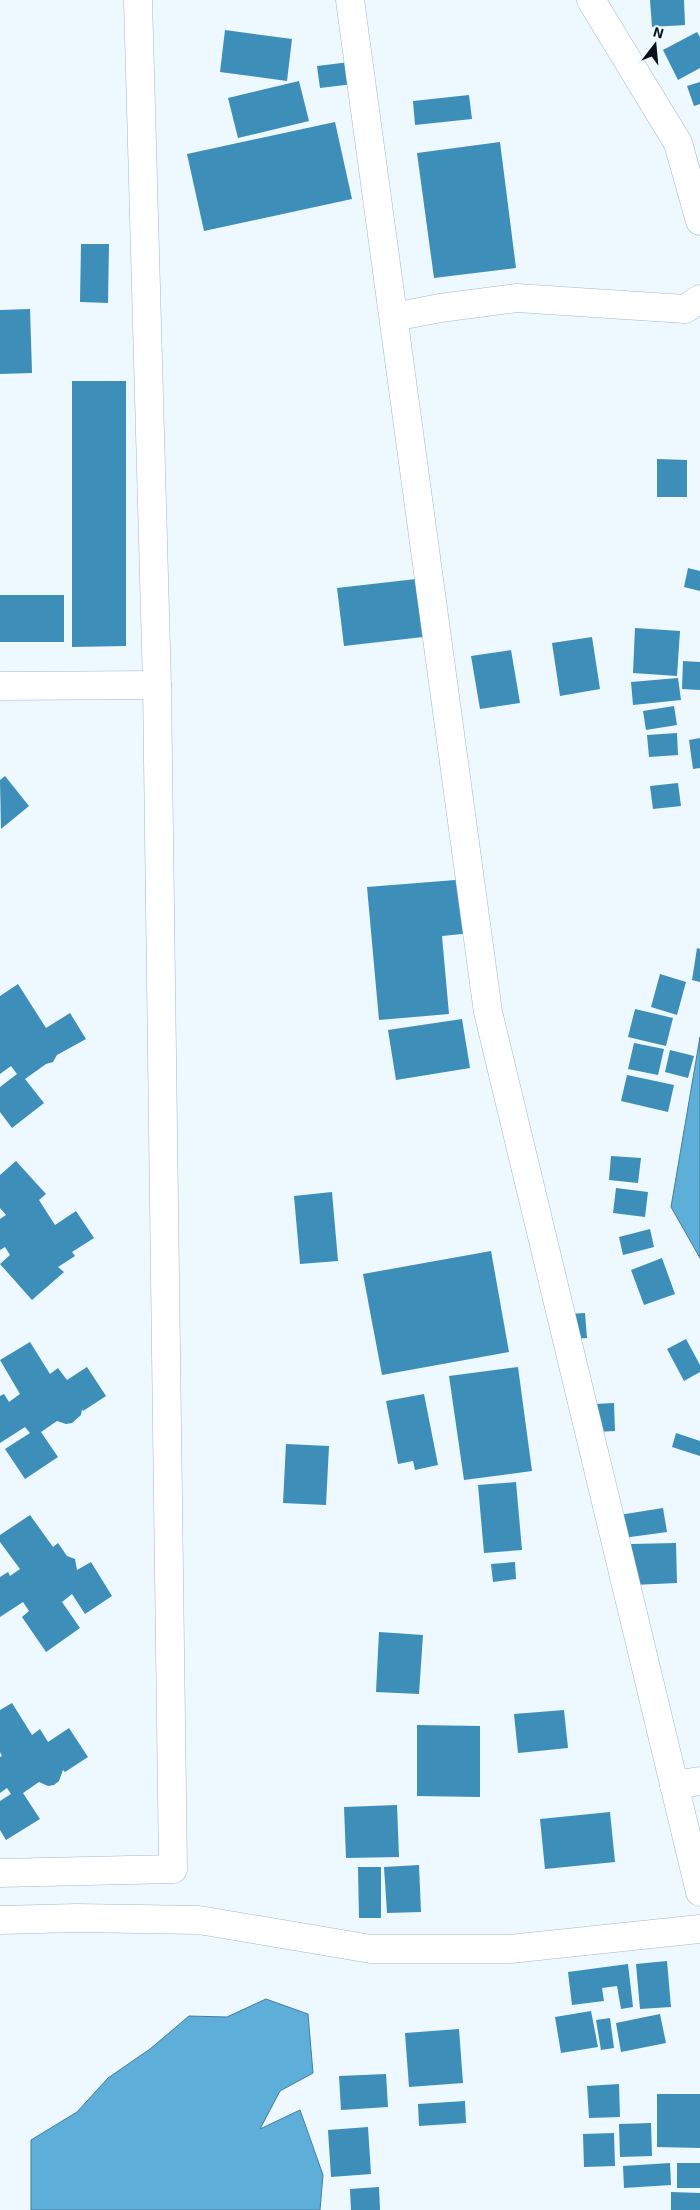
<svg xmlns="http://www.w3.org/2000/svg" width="700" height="2210" font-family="'Exo 2',sans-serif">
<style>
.water{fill:#5eaeda;stroke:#447fa0}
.building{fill:#3d8eb8}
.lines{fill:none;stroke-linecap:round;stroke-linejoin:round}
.minor-casing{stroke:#a0baca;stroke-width:29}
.minor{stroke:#fff;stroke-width:28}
</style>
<rect width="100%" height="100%" fill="#eef8ff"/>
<g class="water">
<polygon points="700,1037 700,1258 671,1207"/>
<polygon points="266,1999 308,2014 313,2073 280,2091 260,2129 300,2110 323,2175 320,2210 31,2210 31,2140 77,2112 108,2078 150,2049 189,2016 227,2017"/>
</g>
<g class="building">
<polygon points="650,0 684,0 685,25 652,27"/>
<polygon points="225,30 292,39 287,81 220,72"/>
<polygon points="697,32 700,37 700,68 678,80 663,50"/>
<polygon points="350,62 353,84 320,88 317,66"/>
<polygon points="299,81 309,121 238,138 228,98"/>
<polygon points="700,82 700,104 694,106 687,86"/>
<polygon points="469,95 472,119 415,125 413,101"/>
<polygon points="335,122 352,199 204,231 187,154"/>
<polygon points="500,142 516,268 434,278 417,153"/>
<polygon points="81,244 109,244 108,303 80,302"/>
<polygon points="30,309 32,373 0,374 0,310"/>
<polygon points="72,381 126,381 126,646 72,647"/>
<polygon points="657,459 687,460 687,497 657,497"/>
<polygon points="688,568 700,571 700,591 684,587"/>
<polygon points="416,579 423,637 344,646 337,588"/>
<rect x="0" y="595" width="64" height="47"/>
<polygon points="635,628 680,631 677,676 633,673"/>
<polygon points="592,637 600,689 560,696 552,643"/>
<polygon points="511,650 520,703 480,709 471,656"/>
<polygon points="683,661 700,662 700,690 682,689"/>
<polygon points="678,678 681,700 633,705 631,682"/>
<polygon points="674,706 677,725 646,730 643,711"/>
<polygon points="677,733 678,755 649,757 647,735"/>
<polygon points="700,738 700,768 693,769 689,740"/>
<polygon points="5,776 29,806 1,829 0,780"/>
<polygon points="678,783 681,806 653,809 650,786"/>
<polygon points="468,879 472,933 442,936 449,1014 379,1020 367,887"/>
<polygon points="697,948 700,949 700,982 692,980"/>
<polygon points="660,974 686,982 677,1015 651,1007"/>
<polygon points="18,984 46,1028 70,1013 86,1039 57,1055 53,1062 46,1064 25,1079 44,1103 12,1128 0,1112 0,1087 17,1074 11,1066 0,1074 0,996"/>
<polygon points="635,1009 673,1018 666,1046 628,1037"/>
<polygon points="462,1019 470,1068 396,1080 388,1030"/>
<polygon points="634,1043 664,1049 658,1075 628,1069"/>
<polygon points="670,1050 694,1056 688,1078 665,1072"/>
<polygon points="627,1075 674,1085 668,1112 621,1101"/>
<polygon points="611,1156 641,1158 638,1183 609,1180"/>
<polygon points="16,1161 46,1194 39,1200 55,1225 76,1211 94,1238 72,1252 75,1256 58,1267 64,1272 32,1300 0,1264 10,1255 5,1247 0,1250 0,1219 6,1215 0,1208 0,1175"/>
<polygon points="616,1188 648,1192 645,1217 613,1213"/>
<polygon points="332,1192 338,1261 300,1264 294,1196"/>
<polygon points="650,1229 654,1247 623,1255 619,1237"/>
<polygon points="491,1251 509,1352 382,1375 363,1274"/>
<polygon points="662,1258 675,1294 644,1305 631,1270"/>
<polygon points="585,1313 587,1338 570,1339 568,1314"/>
<polygon points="686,1339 700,1365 700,1372 684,1381 667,1349"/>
<polygon points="30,1342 50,1374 58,1368 67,1380 87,1367 106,1396 83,1411 82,1409 81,1415 72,1423 66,1424 57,1421 41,1432 58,1457 25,1479 5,1449 30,1433 25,1427 0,1443 0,1396 4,1394 9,1402 20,1394 0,1360"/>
<polygon points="518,1367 532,1471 464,1480 449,1376"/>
<polygon points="424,1394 438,1465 415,1470 413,1461 398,1464 386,1401"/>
<polygon points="614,1403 615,1431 597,1432 595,1404"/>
<polygon points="676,1433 700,1441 700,1456 672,1447"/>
<polygon points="286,1444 329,1446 326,1505 283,1503"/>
<polygon points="516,1482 522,1550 484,1553 478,1485"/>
<polygon points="663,1508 667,1532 623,1538 619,1515"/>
<polygon points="30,1515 53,1547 58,1543 67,1556 75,1559 77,1570 91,1562 112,1596 85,1614 72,1594 62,1602 80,1628 46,1652 22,1617 29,1611 23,1602 0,1617 0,1577 8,1572 10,1576 20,1569 0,1542 0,1535"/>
<polygon points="676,1543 677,1583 633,1585 631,1544"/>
<polygon points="515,1562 516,1579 493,1582 491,1564"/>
<polygon points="379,1632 423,1635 419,1694 376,1692"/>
<polygon points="12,1703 32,1735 40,1729 48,1742 69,1728 88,1757 65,1772 63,1770 59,1781 54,1785 48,1786 39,1782 23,1793 40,1819 6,1840 0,1830 0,1801 11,1794 7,1788 0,1793 0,1757 2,1756 0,1752 0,1710"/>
<polygon points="564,1710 568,1748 518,1753 514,1714"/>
<polygon points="417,1725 480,1726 480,1797 417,1796"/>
<polygon points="397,1805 399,1857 346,1858 344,1807"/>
<polygon points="610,1812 615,1862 545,1869 540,1819"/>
<polygon points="419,1865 421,1912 387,1913 384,1867"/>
<polygon points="358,1867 381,1867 381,1918 359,1918"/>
<polygon points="667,1961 671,2007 640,2009 636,1964"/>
<polygon points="628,1964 633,2007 621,2009 617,1986 602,1988 604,2001 572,2005 568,1972"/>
<polygon points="591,2011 598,2047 561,2053 555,2017"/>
<polygon points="660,2014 666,2043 621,2052 616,2023"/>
<polygon points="610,2018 614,2048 601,2050 596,2020"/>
<polygon points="459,2029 463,2083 409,2087 405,2033"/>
<polygon points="386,2074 388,2107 341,2110 339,2076"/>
<polygon points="619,2084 620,2117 589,2118 587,2086"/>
<polygon points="657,2094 700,2094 700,2148 657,2147"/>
<polygon points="465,2101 466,2123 419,2126 418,2104"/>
<polygon points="651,2123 652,2156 620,2157 619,2124"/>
<polygon points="368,2127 371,2174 331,2177 328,2130"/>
<polygon points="614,2133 615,2166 584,2167 583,2134"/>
<polygon points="670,2163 671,2185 624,2188 623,2166"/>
<rect x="677" y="2163" width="23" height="25"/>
<polygon points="379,2187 380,2210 351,2210 350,2189"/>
<polygon points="671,2192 700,2193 700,2210 671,2210"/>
</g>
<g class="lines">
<g class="minor-casing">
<g id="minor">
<polyline points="350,0 488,1012 700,1892"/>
<polyline points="591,0 678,143 700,221"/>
<polyline points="394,317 440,308 517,298 685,309 700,299"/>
<polyline points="0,686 157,685"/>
<polyline points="674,1785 700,1781"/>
<polyline points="0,1873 173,1869 157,685 138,0"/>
<polyline points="0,1920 77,1918 199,1920 371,1949 510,1949 700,1929"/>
</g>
</g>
<use href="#minor" class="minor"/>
</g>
<g transform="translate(655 45) rotate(16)" stroke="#eef8ff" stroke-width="4" paint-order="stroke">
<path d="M0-4L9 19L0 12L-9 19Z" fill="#091218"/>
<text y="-8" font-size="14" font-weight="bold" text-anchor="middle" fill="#091218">N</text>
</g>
</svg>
